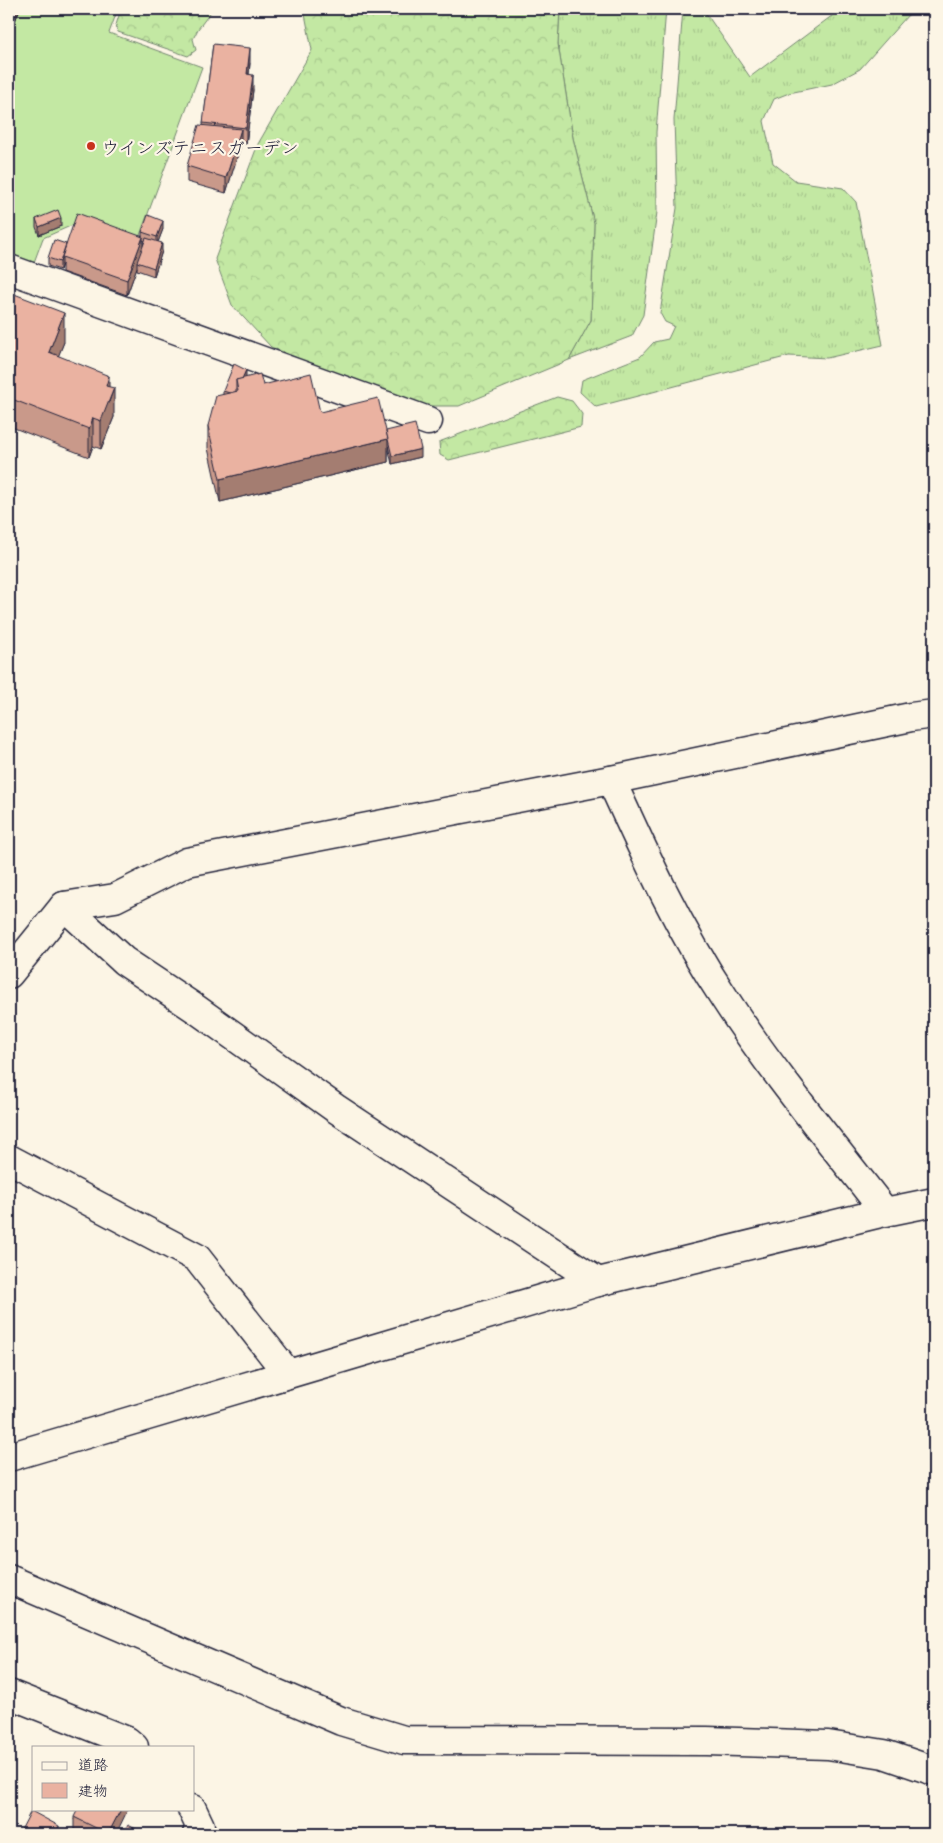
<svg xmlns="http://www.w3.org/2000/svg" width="943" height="1843" font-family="'Playpen Sans','Klee One',sans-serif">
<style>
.grass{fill:url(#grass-tufts);stroke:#72856f}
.forest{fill:url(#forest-crowns);stroke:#72856f}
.pitch{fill:#c3e8a3;stroke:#72856f}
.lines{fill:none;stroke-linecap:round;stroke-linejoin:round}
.minor-casing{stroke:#22223b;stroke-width:31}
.minor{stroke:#fcf5e5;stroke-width:28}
.wall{fill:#c9998a;stroke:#22223b;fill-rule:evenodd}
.shaded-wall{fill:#a47d71;stroke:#22223b}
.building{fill:#eab2a1;stroke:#22223b}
.poi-dot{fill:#c8321e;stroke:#fcf5e5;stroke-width:2}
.labels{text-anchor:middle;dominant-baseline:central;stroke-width:4.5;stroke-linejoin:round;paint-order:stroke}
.poi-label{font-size:18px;fill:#22223b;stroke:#fcf5e5;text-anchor:start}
</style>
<defs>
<pattern id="grass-tufts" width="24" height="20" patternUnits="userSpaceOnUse" patternTransform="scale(1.25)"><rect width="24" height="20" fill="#c3e8a3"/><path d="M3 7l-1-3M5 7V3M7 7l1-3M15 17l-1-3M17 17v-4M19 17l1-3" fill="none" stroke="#a7c78d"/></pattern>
<pattern id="forest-crowns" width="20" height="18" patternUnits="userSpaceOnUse" patternTransform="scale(1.25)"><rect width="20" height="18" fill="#c3e8a3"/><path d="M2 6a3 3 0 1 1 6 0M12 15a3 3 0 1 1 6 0" fill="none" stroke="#a7c78d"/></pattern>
</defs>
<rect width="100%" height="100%" fill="#fcf5e5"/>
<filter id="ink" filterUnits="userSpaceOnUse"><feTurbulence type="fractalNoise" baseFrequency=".02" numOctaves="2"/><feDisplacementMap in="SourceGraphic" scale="10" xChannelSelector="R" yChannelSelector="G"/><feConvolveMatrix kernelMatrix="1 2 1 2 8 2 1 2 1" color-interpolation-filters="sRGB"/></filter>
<g filter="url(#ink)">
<g class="grass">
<polygon points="560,9 666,9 656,132 657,212 643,315 632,336 569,360 591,320 594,223 573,138 558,44"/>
<polygon points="683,9 703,9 750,77 841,9 929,9 908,15 860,69 832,84 789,93 774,99 764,121 773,163 796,181 843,188 856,202 883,345 827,358 789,356 596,407 580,392 582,380 640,357 654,342 668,339 674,326 665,322 660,313 677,208 674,120"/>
</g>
<g class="forest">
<polygon points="121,9 213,9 198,29 193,39 196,50 188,56 118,32 116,25"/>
<polygon points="304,9 560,9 558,44 573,138 594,223 591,320 569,360 459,406 411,406 271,347 232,305 215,259 258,144 312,50"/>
<polygon points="557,397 572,401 582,414 581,427 449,460 440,455 439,442"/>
</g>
<polygon class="pitch" points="9,9 118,9 109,33 202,67 136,246 75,224 43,238 33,265 9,256"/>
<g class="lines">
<g class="minor-casing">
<g id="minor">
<polyline points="9,269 428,421"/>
<path d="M 611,780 C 645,855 679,930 725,999 C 773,1073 831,1142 885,1212"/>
<polyline points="64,906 124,961 196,1009 335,1108 598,1282"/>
<polyline points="9,974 64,906 115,898 187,862 611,780 911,717 934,714"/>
<polyline points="9,1159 197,1258 288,1374"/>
<polyline points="9,1457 598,1282 885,1212 934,1202"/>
<polyline points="9,1579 341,1721 404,1740 707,1741 828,1745 884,1754 934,1771"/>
<polyline points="9,1694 127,1741 134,1747"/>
<polyline points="192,1809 200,1826 197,1834"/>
</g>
</g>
<use href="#minor" class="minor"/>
</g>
<g class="wall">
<polygon points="9,9 20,9 15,21 14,21 9,36"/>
<polygon points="213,44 250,63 249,75 253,90 246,144 241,143 226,193 187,182 187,166 203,125"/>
<polygon points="36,219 61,226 39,235 36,227"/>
<path d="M 163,229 L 158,242 L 162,251 L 154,276 L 137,270 L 137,267 L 127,295 L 62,272 L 62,264 L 60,270 L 48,266 L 48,258 L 66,244 L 142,236 L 142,232 ZM 143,240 L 145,241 L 143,247 Z"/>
<polygon points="9,292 64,342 58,356 109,387 114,417 101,449 93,446 89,457 9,426"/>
<polygon points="246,378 320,412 386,432 421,457 392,464 388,446 388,462 220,502 208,448 208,426 223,394 223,391"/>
<polygon points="74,1817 116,1834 76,1834 74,1833"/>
</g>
<g class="shaded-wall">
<polygon points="9,9 14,9 14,22 9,36"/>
<polygon points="17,9 20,9 15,21 15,13"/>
<polygon points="250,48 250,63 247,90 247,74"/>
<polygon points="253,75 253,90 246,144 246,128"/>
<polygon points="241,129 241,145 226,193 226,178"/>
<polygon points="61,218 61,226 39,235 39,227"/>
<polygon points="163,221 163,229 157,245 157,237"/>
<polygon points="143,237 143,252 137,262 137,267 127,295 127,280"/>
<polygon points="162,243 162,251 154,276 154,268"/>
<polygon points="66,244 62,257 62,264 60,270 60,262"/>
<polygon points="64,313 64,342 49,380 49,352"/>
<polygon points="246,370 246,378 238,389"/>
<polygon points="109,376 109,402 114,388 114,417 101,449 101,421 106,386"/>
<polygon points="93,418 93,446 89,457 89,429"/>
<polygon points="388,439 388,462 220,502 220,479"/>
<polygon points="421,449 421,457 392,464 392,456"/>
<polygon points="121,1809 128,1809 116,1834 108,1834"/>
<polygon points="59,1826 59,1834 55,1834"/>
</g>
<g class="building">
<polygon points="14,9 17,9 15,13 14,13"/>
<polygon points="213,44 250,48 247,74 253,75 246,128 203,123"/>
<polygon points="199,125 241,129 226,178 187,166"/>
<polygon points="58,210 61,218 39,227 36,219"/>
<polygon points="77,213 143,237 127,280 62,257"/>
<polygon points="148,215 163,221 157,237 142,232"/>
<polygon points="146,238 162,243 154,268 137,262"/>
<polygon points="54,240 66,244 60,262 48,258"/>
<polygon points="9,292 64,313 49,352 109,376 106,386 114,388 101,421 93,418 89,429 9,398"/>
<polygon points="234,364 246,370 242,379 236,380 236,392 230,393 223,391"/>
<polygon points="311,373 320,412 378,398 388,439 220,479 208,426 216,396 238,391 236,380 260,374 263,385"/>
<polygon points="415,424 421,449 392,456 386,431"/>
<polygon points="78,1809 121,1809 108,1834 74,1817"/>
<polygon points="31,1811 59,1826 55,1834 19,1834"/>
<polygon points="128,1825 146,1834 123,1834"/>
</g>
</g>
<circle class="poi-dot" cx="91" cy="146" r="5"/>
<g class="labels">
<g class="poi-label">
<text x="101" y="146">ウインズテニスガーデン</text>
</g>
</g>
<rect width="943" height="1843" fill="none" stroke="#fcf5e5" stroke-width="30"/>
<rect x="15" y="15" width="913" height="1813" fill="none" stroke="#22223b" stroke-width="2" filter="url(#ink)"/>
<rect x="32" y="1746" width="162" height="65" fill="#fcf5e5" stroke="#a5a1a1"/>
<rect x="42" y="1762" width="25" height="8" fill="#fcf5e5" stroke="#a5a1a1"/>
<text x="78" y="1770" font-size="15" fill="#22223b">道路</text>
<rect x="42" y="1783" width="25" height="15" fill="#eab2a1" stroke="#a5a1a1"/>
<text x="78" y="1796" font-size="15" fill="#22223b">建物</text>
</svg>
